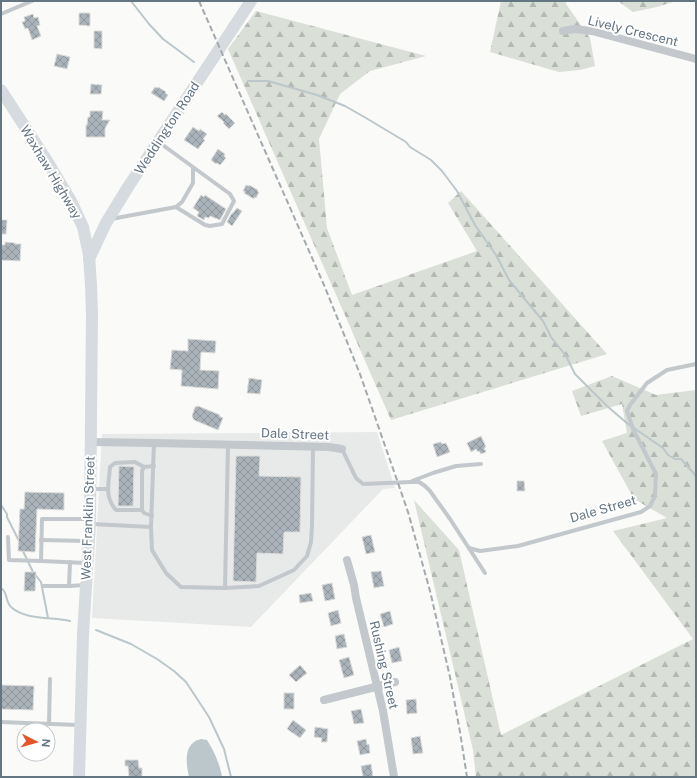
<svg xmlns="http://www.w3.org/2000/svg" width="697" height="778" font-family="'Public Sans',sans-serif">
<style>
.built{fill:#e8e9e9}
.forest{fill:url(#forest-firs)}
.water{fill:#bbc7cb}
.lines{fill:none;stroke-linecap:round;stroke-linejoin:round}
.stream{stroke:#bbc7cb;stroke-width:2}
.building{fill:url(#building-cross-hatch);stroke:#dcdcda}
.service{stroke:#c3c8cc;stroke-width:4}
.minor{stroke:#c3c8cc;stroke-width:8}
.secondary{stroke:#d6dbdf;stroke-width:12}
.rail{stroke:#a2aab0;stroke-width:2;stroke-dasharray:6 3;stroke-linecap:butt}
.labels{text-anchor:middle;dominant-baseline:central;stroke-width:4;stroke-linejoin:round;paint-order:stroke}
.street-label{font-size:13px;fill:#657683;stroke:#fff}
</style>
<defs>
<pattern id="forest-firs" width="22" height="20" patternUnits="userSpaceOnUse"><rect width="22" height="20" fill="#dadfd7"/><path d="M5 1l3.5 6h-7zM16 11l3.5 6h-7z" fill="#b4b9b4"/></pattern>
<pattern id="building-cross-hatch" width="8" height="8" patternUnits="userSpaceOnUse"><rect width="8" height="8" fill="#aab3b9"/><path d="M0 0l8 8M0 8l8-8" fill="none" stroke="#8e969c"/></pattern>
</defs>
<rect width="100%" height="100%" fill="#fafaf8"/>
<polygon class="built" points="377,432 395,488 383,489 251,627 92,618 102,434"/>
<g class="forest">
<polygon points="501,1 566,1 566,4 590,38 595,66 580,70 559,72 490,52"/>
<polygon points="618,1 676,1 657,7 633,12"/>
<polygon points="256,11 426,56 370,71 340,94 319,139 327,228 352,295 477,251 448,203 461,191 607,354 391,420 228,49"/>
<polygon points="612,376 656,395 696,390 696,777 476,777 473,750 414,500 459,550 501,735 693,639 613,531 667,518 634,499 602,441 627,433 622,404 581,416 572,391"/>
</g>
<path class="water" d="M 201,739 L 207,740 C 214,751 220,764 222,777 L 189,777 C 186,763 183,743 201,739 Z"/>
<g class="lines">
<g class="stream">
<polyline points="131,1 149,24 163,39 194,62"/>
<polyline points="248,81 268,81 317,95 345,106 366,118 406,142 410,147 431,160 442,171 457,191 475,225 496,255 509,280 543,321 551,337 566,356 575,374 607,406 628,424 663,448 668,455 675,459 681,459 696,476"/>
<polyline points="1,505 7,514 7,517 20,543"/>
<polyline points="22,549 33,572 41,582 48,618"/>
<path d="M 1,588 C 8,592 5,601 11,607 C 25,620 52,617 70,621"/>
<polyline points="96,630 131,644 157,659 174,671 186,682 209,717 224,749 231,777"/>
</g>
</g>
<g class="building">
<polygon points="79,13 90,13 90,26 79,25"/>
<polygon points="33,14 34,18 38,17 40,25 37,26 41,36 32,40 28,28 25,29 22,22 25,21 24,17"/>
<polygon points="94,31 102,31 102,49 94,48"/>
<polygon points="57,54 70,57 67,69 54,66"/>
<polygon points="91,84 102,85 101,94 90,94"/>
<polygon points="155,87 157,88 158,87 166,92 165,93 168,95 164,101 151,93"/>
<polygon points="90,111 103,111 102,120 110,120 105,128 105,137 86,137 86,125 87,125 88,117 90,117"/>
<polygon points="222,112 225,115 226,114 235,123 229,129 223,123 224,122 217,116"/>
<polygon points="193,127 199,131 200,129 207,134 203,139 205,140 198,149 184,140"/>
<polygon points="218,149 225,154 224,156 226,158 220,165 217,163 216,164 211,160"/>
<polygon points="246,185 249,186 249,185 258,190 257,191 259,192 256,198 254,197 254,199 244,193 245,192 243,191"/>
<polygon points="201,195 204,197 205,195 226,209 220,220 210,216 209,218 205,217 204,220 197,216 199,212 193,208"/>
<polygon points="237,208 242,211 232,226 227,222 232,213 233,213"/>
<polygon points="1,220 7,220 6,234 1,234"/>
<polygon points="5,242 15,243 15,244 21,244 20,261 1,260 1,245 5,245"/>
<polygon points="188,339 216,341 215,353 201,352 200,370 219,371 218,389 181,386 182,370 170,369 172,350 188,351"/>
<polygon points="249,378 262,380 260,394 247,393"/>
<polygon points="198,406 220,415 219,416 223,418 218,430 194,420 192,416 195,407"/>
<polygon points="481,436 486,447 484,448 486,452 481,454 479,451 478,452 476,449 471,452 467,443"/>
<polygon points="441,442 442,444 446,443 450,452 437,457 433,444"/>
<polygon points="236,456 260,456 259,476 301,477 300,532 284,532 283,554 257,553 256,582 233,581"/>
<polygon points="119,466 134,467 133,506 118,506"/>
<polygon points="517,481 524,481 525,491 517,491"/>
<polygon points="25,492 64,493 64,510 37,509 35,552 18,551 20,509 24,509"/>
<polygon points="371,535 375,552 366,554 362,537"/>
<polygon points="381,571 384,586 374,588 371,572"/>
<polygon points="25,572 36,572 35,591 24,591"/>
<polygon points="332,583 335,599 325,601 322,585"/>
<polygon points="311,593 313,601 300,603 299,595"/>
<polygon points="338,610 341,623 331,626 328,613"/>
<polygon points="390,611 393,624 384,627 380,614"/>
<polygon points="344,634 347,647 337,649 335,636"/>
<polygon points="399,647 402,661 392,663 389,650"/>
<polygon points="349,657 354,675 344,678 339,660"/>
<polygon points="300,665 307,673 296,682 289,675"/>
<polygon points="1,685 34,686 33,710 1,709"/>
<rect x="284" y="693" width="10" height="16"/>
<polygon points="416,699 417,713 407,714 406,700"/>
<polygon points="361,709 364,723 354,724 351,711"/>
<polygon points="293,720 306,730 300,738 287,729"/>
<polygon points="315,727 328,729 327,742 321,742 322,738 314,737"/>
<polygon points="420,736 423,753 413,754 411,738"/>
<polygon points="366,739 367,745 369,744 370,753 360,755 357,741"/>
<polygon points="125,760 138,760 139,768 142,768 142,777 129,777 128,766 125,766"/>
<polygon points="371,764 373,777 363,777 361,766"/>
</g>
<g class="lines">
<g class="service">
<polyline points="1,14 32,1"/>
<polyline points="160,143 230,194 234,201 222,224 210,226 205,225 176,207"/>
<polyline points="111,219 176,207 182,202 193,183 193,168"/>
<polyline points="342,449 356,478 363,484 411,482 419,482 425,486 430,491 450,519 485,573"/>
<polyline points="412,481 433,473 456,466 481,464"/>
<polyline points="91,489 108,489"/>
<path d="M 142,510 L 116,510 C 104,497 109,483 110,467 L 115,463 L 135,462 L 144,467"/>
<polyline points="152,516 144,513 142,510 142,471 144,467 154,466"/>
<polyline points="92,524 151,527 154,443"/>
<polyline points="151,527 152,550 166,573 181,587 225,588 228,445"/>
<polyline points="8,537 9,560 41,561"/>
<polyline points="41,540 87,541"/>
<polyline points="469,548 480,551 518,546 641,512 650,506 655,496 656,474 633,429 627,411 630,405 647,383 667,370 696,364"/>
<polyline points="86,563 41,561 42,519 89,519"/>
<polyline points="43,586 69,586 70,562"/>
<polyline points="69,586 86,585"/>
<polyline points="225,588 259,586 294,570 307,556 311,542 312,526 313,447"/>
<polyline points="1,722 78,725"/>
<polyline points="49,724 50,679"/>
</g>
<g class="minor">
<polyline points="563,31 574,29 592,31 696,59"/>
<polyline points="91,442 154,443 329,447 342,449"/>
<polyline points="347,560 354,585 356,598 383,711 394,777"/>
<polyline points="324,700 395,682"/>
</g>
<g class="secondary">
<polyline points="1,90 49,164 71,201 83,227 89,255 91,285 92,314 90,523 83,634 79,777"/>
<polyline points="89,259 106,223 128,187 251,1"/>
</g>
<polyline class="rail" points="199,1 324,285 360,374 398,483 408,512 430,591 450,677 460,732 467,777"/>
</g>
<g class="labels">
<g class="street-label">
<text transform="translate(633 31) rotate(14)">Lively Crescent</text>
<text transform="translate(167 128) rotate(-57)">Weddington Road</text>
<text transform="translate(51 172) rotate(59)">Waxhaw Highway</text>
<text transform="translate(295 434) rotate(2)">Dale Street</text>
<text transform="translate(603 509) rotate(-16)">Dale Street</text>
<text transform="translate(88 518) rotate(-88)">West Franklin Street</text>
<text transform="translate(384 665) rotate(77)">Rushing Street</text>
</g>
</g>
<rect width="697" height="778" fill="none" stroke="#657683" stroke-width="4"/>
<g transform="translate(36 742) rotate(96)"><circle r="19" fill="#ffffff" stroke="#c1c8cd"/>
<path d="M0-3L7 15L0 10L-7 15Z" fill="#e4572e"/>
<text y="-6" font-size="11" font-weight="bold" text-anchor="middle" fill="#657683">N</text>
</g>
</svg>
